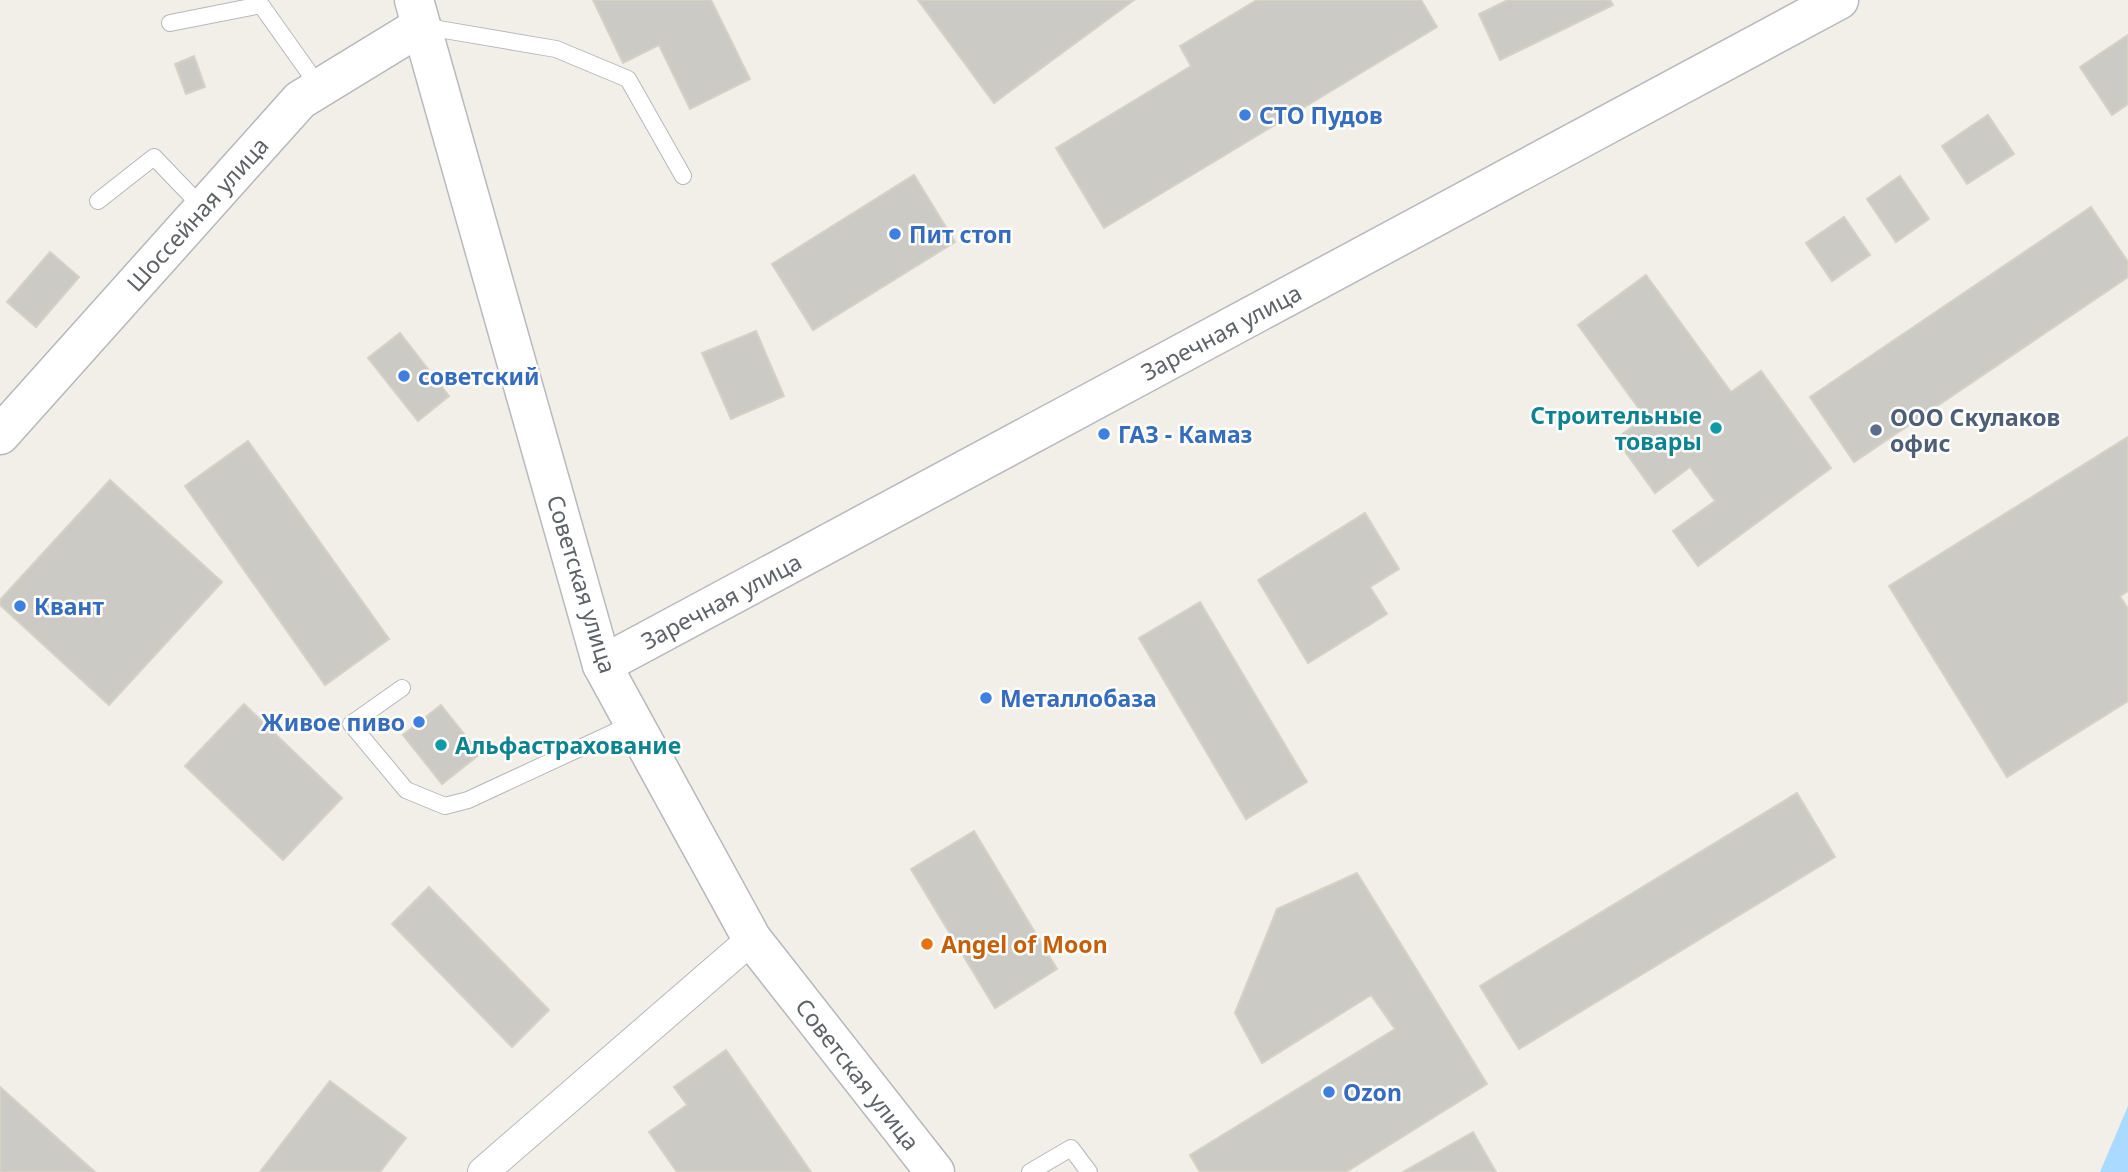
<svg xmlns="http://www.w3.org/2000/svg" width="2128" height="1172" font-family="'Noto Sans',sans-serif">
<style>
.water{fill:#aadaff}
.building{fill:#cccac5;stroke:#d6d1c6;stroke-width:2}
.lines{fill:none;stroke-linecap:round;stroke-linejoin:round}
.service-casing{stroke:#b5b8bc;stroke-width:18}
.minor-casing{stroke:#b5b8bc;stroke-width:32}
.tertiary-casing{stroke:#b5b8bc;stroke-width:41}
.secondary-casing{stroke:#b6babf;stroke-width:41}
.service{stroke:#fff;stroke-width:16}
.minor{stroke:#fff;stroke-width:30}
.tertiary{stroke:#fff;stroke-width:38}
.secondary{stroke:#fff;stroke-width:38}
.shop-dot{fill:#3f7fe0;stroke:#fff;stroke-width:2.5}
.culture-dot{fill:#0f9aa8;stroke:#fff;stroke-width:2.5}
.service-dot{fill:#5c6f8a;stroke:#fff;stroke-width:2.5}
.food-dot{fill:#e8710a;stroke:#fff;stroke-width:2.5}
.labels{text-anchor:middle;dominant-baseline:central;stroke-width:5;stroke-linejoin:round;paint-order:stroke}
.shop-label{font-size:23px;font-weight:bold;fill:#366cbe;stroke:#fff;text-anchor:start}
.street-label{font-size:23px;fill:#5f6368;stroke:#fff}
.culture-label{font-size:23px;font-weight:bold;fill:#0d838f;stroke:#fff;text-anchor:end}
.service-label{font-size:23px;font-weight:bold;fill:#4e5e75;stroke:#fff;text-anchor:start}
.food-label{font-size:23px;font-weight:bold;fill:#c56008;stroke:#fff;text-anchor:start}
</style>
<rect width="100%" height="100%" fill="#f1efe8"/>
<polygon class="water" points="2128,1106 2128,1172 2100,1172"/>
<g class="building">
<polygon points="593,0 711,0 750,79 690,109 659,45 623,63"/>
<polygon points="918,0 1134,0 994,103"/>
<polygon points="1257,0 1421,0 1437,27 1104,228 1056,148 1191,66 1180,46"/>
<polygon points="1508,0 1610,0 1613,5 1500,60 1479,14"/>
<polygon points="2128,35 2128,104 2112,115 2080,67"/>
<polygon points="194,56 205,87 186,94 175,64"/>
<polygon points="1988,115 2014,154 1967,184 1942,146"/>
<polygon points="914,175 955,242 813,330 772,264"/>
<polygon points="1900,176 1929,219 1896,242 1867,199"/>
<polygon points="2091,207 2128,262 2128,277 1854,462 1810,397"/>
<polygon points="1844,217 1870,255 1832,281 1806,243"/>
<polygon points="50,252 79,277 36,327 7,302"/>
<polygon points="1646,275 1731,392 1761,371 1831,468 1698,566 1673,531 1715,501 1690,467 1655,493 1616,439 1645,417 1578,325"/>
<polygon points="756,331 784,396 731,419 702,353"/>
<polygon points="400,333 449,396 418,421 368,358"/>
<polygon points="2128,437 2128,591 2120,596 2128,609 2128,701 2007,777 1889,586"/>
<polygon points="248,441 389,639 325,685 185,486"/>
<polygon points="110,480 222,582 109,705 0,605 0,600"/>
<polygon points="1365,513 1399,569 1370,587 1387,614 1308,663 1258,580"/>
<polygon points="1200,602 1307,782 1246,819 1139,638"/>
<polygon points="244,704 342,798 283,860 185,766"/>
<polygon points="441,705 480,754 442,784 403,735"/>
<polygon points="1797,793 1835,857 1519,1049 1480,986"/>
<polygon points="974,831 1057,969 995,1008 911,869"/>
<polygon points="1357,873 1487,1084 1346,1172 1200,1172 1190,1155 1395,1029 1371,995 1262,1063 1235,1013 1277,909"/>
<polygon points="429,887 549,1010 512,1047 392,924"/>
<polygon points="726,1050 811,1172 677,1172 649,1132 687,1105 674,1087"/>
<polygon points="330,1081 406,1138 380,1172 260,1172"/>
<polygon points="0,1087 95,1172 0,1172"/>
<polygon points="1473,1132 1496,1172 1403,1172"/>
</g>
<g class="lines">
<g class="service-casing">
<g id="service">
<polyline points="170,23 261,5 320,88"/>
<polyline points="421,26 556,49 628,79 683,176"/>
<polyline points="98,201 154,157 203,208"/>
<polyline points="402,688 351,724 406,790 445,806 468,800 634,723"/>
<polyline points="1030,1172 1071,1148 1089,1172"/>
</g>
</g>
<g class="minor-casing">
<polyline id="minor" points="483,1172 752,939"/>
</g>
<g class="tertiary-casing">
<g id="tertiary">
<polyline points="0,435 300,100 421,26"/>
<polyline points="602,665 752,939 935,1172"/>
</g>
</g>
<g class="secondary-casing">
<polyline id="secondary" points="414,0 602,665 1839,0"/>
</g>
<use href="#service" class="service"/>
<use href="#minor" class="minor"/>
<use href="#tertiary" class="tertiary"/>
<use href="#secondary" class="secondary"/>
</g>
<g class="shop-dot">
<circle cx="1245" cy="115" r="7"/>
<circle cx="895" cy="234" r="7"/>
<circle cx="404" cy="376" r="7"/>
<circle cx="1104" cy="434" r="7"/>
<circle cx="20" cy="606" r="7"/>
<circle cx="986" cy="698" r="7"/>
<circle cx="419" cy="722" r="7"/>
<circle cx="1329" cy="1092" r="7"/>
</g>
<g class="culture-dot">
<circle cx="1716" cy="428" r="7"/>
<circle cx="441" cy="745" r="7"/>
</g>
<circle class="service-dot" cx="1876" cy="430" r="7"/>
<circle class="food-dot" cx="927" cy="944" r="7"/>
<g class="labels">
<g class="shop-label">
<text x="1259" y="115">СТО Пудов</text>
<text x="909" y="234">Пит стоп</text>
<text x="418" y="376">советский</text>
<text x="1118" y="434">ГАЗ - Камаз</text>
<text x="34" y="606">Квант</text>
<text x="1000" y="698">Металлобаза</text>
<text x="405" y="722" text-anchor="end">Живое пиво</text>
<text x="1343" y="1092">Ozon</text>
</g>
<g class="street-label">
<text transform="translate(197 214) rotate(-48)">Шоссейная улица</text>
<text transform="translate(1221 332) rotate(-28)">Заречная улица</text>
<text transform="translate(582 584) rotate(73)">Советская улица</text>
<text transform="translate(721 601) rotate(-28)">Заречная улица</text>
<text transform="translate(858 1074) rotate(52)">Советская улица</text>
</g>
<g class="culture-label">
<text x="1702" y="415">Строительные<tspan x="1702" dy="26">товары</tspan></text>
<text x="455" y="745" text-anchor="start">Альфастрахование</text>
</g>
<g class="service-label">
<text x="1890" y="417">ООО Скулаков<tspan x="1890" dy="26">офис</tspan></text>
</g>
<g class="food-label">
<text x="941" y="944">Angel of Moon</text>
</g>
</g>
</svg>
